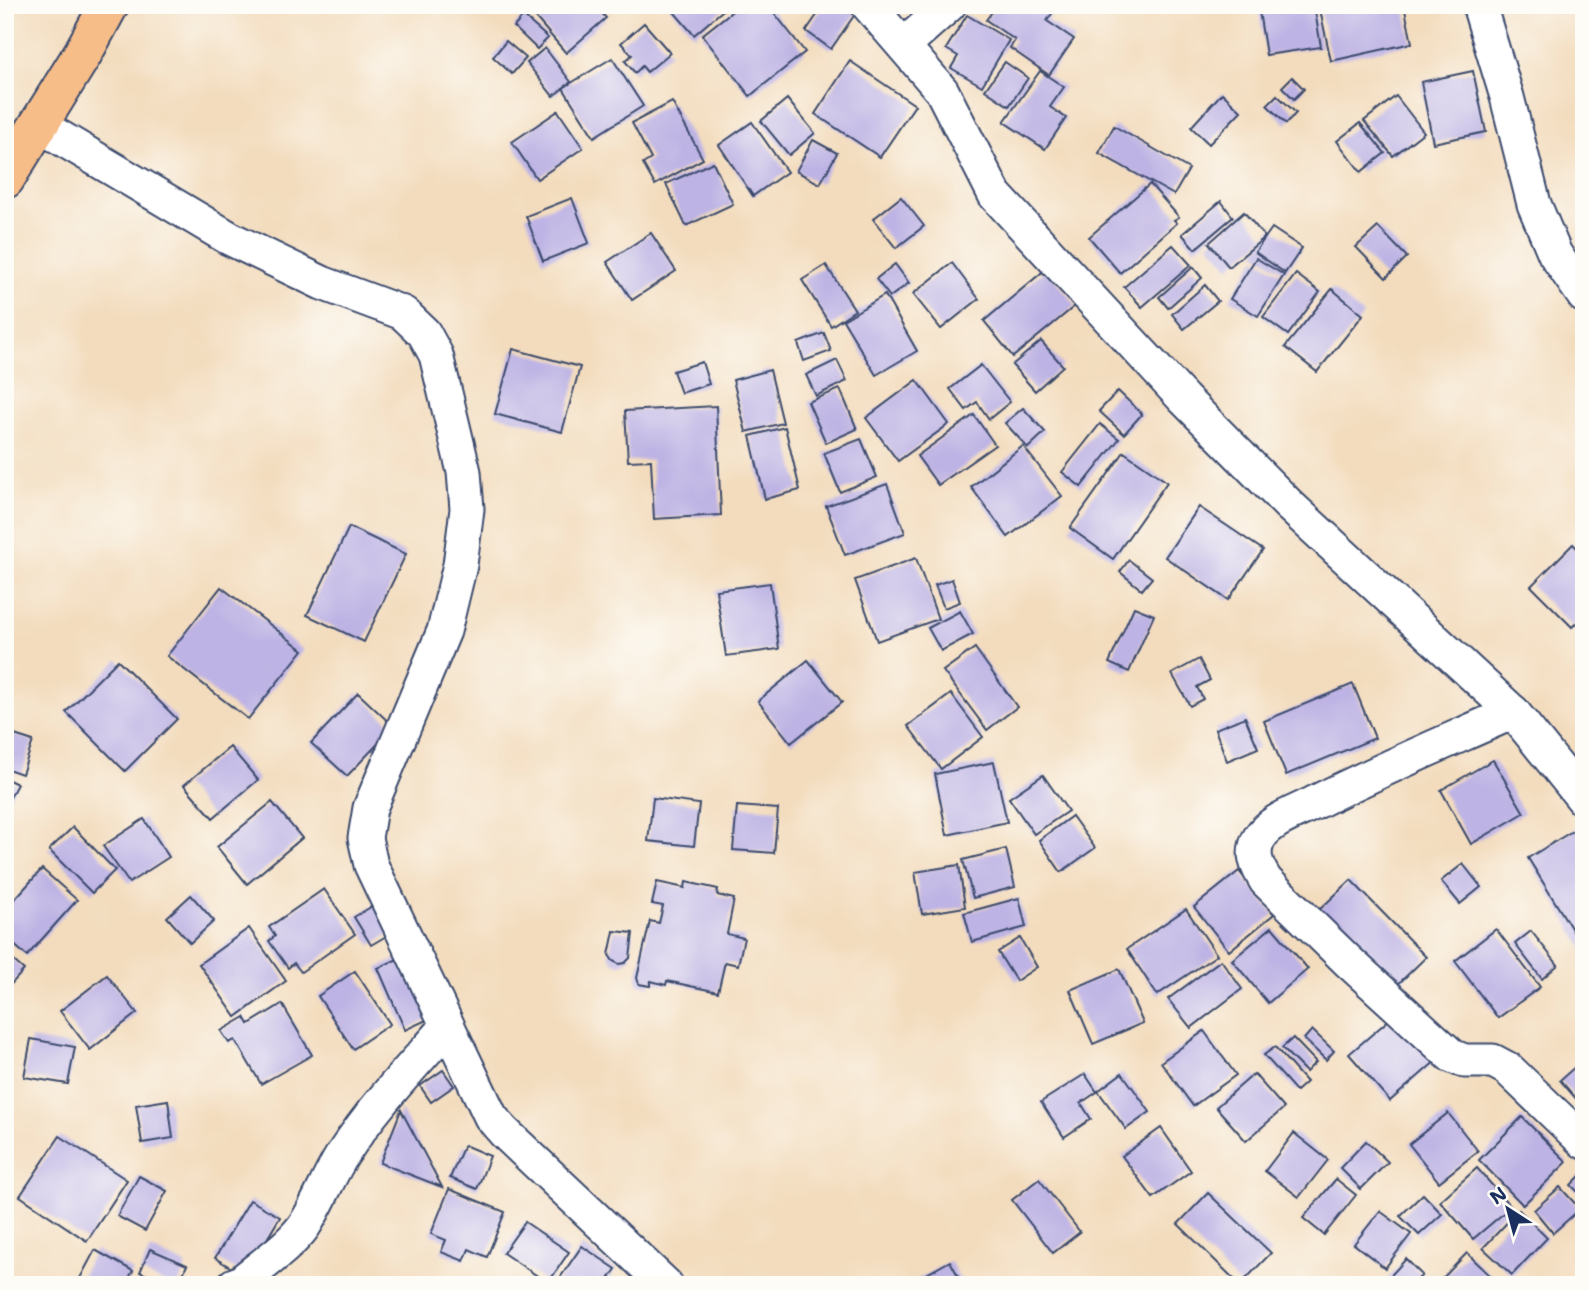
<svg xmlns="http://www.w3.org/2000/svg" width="1589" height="1290" font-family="'Shantell Sans',sans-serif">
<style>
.building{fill:#bdb3e4}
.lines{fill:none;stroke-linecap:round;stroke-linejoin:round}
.minor-casing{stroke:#3b496c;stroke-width:37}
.primary-casing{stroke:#3b496c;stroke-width:42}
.minor{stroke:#fff;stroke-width:33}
.primary{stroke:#f7bd88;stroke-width:38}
</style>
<rect width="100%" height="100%" fill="#fdfcf7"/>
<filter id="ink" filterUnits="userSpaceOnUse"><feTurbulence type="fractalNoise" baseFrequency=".0143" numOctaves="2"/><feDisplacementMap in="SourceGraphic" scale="14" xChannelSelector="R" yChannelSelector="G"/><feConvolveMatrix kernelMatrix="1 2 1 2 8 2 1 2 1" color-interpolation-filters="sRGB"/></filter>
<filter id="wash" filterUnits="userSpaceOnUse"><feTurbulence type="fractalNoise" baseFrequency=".00686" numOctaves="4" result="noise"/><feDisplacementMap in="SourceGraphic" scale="28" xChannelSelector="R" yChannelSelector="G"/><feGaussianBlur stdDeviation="1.57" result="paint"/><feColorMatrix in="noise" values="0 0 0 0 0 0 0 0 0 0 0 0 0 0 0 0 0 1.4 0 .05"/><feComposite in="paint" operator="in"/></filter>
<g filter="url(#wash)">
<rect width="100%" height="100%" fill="#f3dcbd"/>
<g id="blocks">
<g class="building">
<polygon points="549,5 595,5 606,18 566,53 535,17"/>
<polygon points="668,5 729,5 694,35"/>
<polygon points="740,5 768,5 805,52 750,96 702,35"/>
<polygon points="824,5 860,7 831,49 806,31"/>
<polygon points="997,5 1044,5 1053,12 1047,21 1074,39 1049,75 1010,48 1015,40 986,20"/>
<polygon points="1258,5 1314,5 1321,47 1266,55"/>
<polygon points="1319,5 1404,5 1412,43 1331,61"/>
<polygon points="967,15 1009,40 982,86 951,68 958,56 946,49"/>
<polygon points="523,16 548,38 537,49 514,27"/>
<polygon points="644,23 670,53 647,72 642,66 635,73 625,61 632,55 621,43"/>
<polygon points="506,41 526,58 512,74 493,57"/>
<polygon points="545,48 571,82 553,96 527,63"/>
<polygon points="612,58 643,106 594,137 563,88"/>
<polygon points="850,61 915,105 880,157 815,114"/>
<polygon points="1005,62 1028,78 1009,106 985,90"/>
<polygon points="1040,71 1064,87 1050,107 1066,118 1045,149 1004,122"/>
<polygon points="1473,71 1486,132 1433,143 1421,82"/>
<polygon points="1292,77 1304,89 1294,99 1282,87"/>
<polygon points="1222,93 1241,111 1209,144 1191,127"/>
<polygon points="1277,95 1296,113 1286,124 1267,105"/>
<polygon points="1396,96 1424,132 1393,156 1364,121"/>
<polygon points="787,99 815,133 789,155 761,121"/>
<polygon points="672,102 703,159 655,185 643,164 651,159 632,123"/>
<polygon points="558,111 583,148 537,179 512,142"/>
<polygon points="752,122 787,172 753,196 719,145"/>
<polygon points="1360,123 1385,153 1361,172 1337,141"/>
<polygon points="1114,126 1189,169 1174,195 1099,153"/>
<polygon points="813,140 837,153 820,184 796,171"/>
<polygon points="713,162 733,204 686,226 666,184"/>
<polygon points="1150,184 1179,217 1174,220 1177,223 1120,273 1089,237"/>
<polygon points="901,197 924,226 896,248 873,219"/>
<polygon points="572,198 589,243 543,261 526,216"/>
<polygon points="1221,201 1233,217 1195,249 1182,234"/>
<polygon points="1244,212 1265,237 1229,267 1209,243"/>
<polygon points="1378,227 1407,257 1386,278 1356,247"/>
<polygon points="1272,228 1302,248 1285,273 1255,252"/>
<polygon points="651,233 676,271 632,300 607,262"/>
<polygon points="1173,245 1191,265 1142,307 1124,287"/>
<polygon points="1256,258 1284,275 1258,316 1230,299"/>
<polygon points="952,263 979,299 941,329 913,294"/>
<polygon points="895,264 909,283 890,297 876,279"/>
<polygon points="826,265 855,310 831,326 802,280"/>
<polygon points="1193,267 1202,278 1168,308 1159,297"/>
<polygon points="1046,269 1076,305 1013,357 984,321"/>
<polygon points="1296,274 1320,292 1288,335 1263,317"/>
<polygon points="1205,285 1218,301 1184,329 1172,314"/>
<polygon points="1332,289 1363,315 1317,372 1285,347"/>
<polygon points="885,295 917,351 876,375 843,320"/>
<polygon points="824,333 831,351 804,361 798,343"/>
<polygon points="1041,341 1063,366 1035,391 1012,365"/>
<polygon points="513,349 580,367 562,432 495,414"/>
<polygon points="837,360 847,381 816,396 806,375"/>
<polygon points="702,362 709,384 681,393 673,371"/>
<polygon points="981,365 1010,402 989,419 977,402 966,410 950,389"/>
<polygon points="770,370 783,423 746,432 733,380"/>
<polygon points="917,380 949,424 898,461 866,418"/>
<polygon points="840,389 857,429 826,443 808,402"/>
<polygon points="1118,391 1142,414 1124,434 1099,411"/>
<polygon points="716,406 721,515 654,519 651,460 628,461 625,411"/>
<polygon points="1023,408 1045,432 1028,448 1005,423"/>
<polygon points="974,415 995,445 938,485 917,456"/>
<polygon points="1100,424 1119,439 1081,487 1062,472"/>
<polygon points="785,427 800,490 765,499 750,436"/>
<polygon points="861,439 877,477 840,492 824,453"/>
<polygon points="1023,446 1062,496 1008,537 971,487"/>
<polygon points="1124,452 1167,482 1113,559 1070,528"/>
<polygon points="887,484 905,533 845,555 826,506"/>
<polygon points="1199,507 1263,550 1228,600 1165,557"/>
<polygon points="349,527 406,554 364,642 307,615"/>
<polygon points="1573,544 1584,555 1584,616 1572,627 1531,586"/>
<polygon points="916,558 938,619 877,641 855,580"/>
<polygon points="1129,560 1152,578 1142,590 1120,572"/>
<polygon points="952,579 960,602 944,608 935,585"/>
<polygon points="770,583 779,649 726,656 716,590"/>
<polygon points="221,587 303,650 248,719 167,656"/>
<polygon points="1134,607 1154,615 1129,672 1109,663"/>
<polygon points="960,611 973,634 941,651 928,628"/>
<polygon points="975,648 1017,707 987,730 943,671"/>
<polygon points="1199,659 1210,680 1197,687 1203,699 1190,706 1172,674"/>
<polygon points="118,660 177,719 125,771 66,712"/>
<polygon points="808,660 842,702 791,743 758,701"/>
<polygon points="1353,684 1375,738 1286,775 1264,721"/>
<polygon points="358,693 394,727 347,776 311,743"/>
<polygon points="951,694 983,737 941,769 908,726"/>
<polygon points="1245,717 1258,748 1227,761 1215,729"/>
<polygon points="5,732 33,741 22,774 5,768"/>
<polygon points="230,747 258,780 213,818 184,785"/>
<polygon points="1493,760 1524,813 1471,844 1441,790"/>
<polygon points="994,762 1007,822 947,835 935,774"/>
<polygon points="1043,775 1068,811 1034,834 1009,798"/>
<polygon points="5,778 17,784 5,807"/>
<polygon points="653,798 699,804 694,846 648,841"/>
<polygon points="272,802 302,838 247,884 217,847"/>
<polygon points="737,806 778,809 774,853 733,850"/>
<polygon points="1072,816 1095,848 1061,872 1039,840"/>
<polygon points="144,819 169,857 129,883 103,846"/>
<polygon points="1584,824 1584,949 1528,858"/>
<polygon points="73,827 115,870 92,893 49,850"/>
<polygon points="1006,849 1015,887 973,898 963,860"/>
<polygon points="1463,864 1481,887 1460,904 1441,881"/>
<polygon points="959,865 965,907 922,914 915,872"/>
<polygon points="42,869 77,900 27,956 5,937 5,910"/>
<polygon points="1239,871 1274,914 1229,951 1194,907"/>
<polygon points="1351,880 1426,957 1394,988 1318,911"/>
<polygon points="657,882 685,888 686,882 718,889 717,895 734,899 727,934 744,938 738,965 725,962 718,992 667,981 666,985 651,981 650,986 639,984 637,978 650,921 659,923 663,906 652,904"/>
<polygon points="324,889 355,934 301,972 294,963 288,968 269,941 275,936 269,927"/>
<polygon points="191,895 214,921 190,943 167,917"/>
<polygon points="1019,898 1026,927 972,942 964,913"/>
<polygon points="376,904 393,932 371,945 354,917"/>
<polygon points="1186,909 1217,955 1157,995 1127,949"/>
<polygon points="1272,927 1308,969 1268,1003 1232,960"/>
<polygon points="249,928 286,981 236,1017 199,964"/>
<polygon points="1496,929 1540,987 1498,1018 1455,961"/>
<polygon points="614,931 633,933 630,958 625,963 619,964 613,961 609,955"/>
<polygon points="1531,931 1558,965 1542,979 1515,944"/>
<polygon points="1020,938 1037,967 1016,981 998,952"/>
<polygon points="5,953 24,970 5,991"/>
<polygon points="406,955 433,1017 405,1030 378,968"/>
<polygon points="1221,960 1242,989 1191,1028 1168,999"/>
<polygon points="1119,969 1143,1023 1093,1044 1070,990"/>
<polygon points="355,971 390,1024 353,1049 318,996"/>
<polygon points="107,975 137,1013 90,1050 60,1011"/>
<polygon points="282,1004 312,1055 261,1084 235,1040 229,1043 221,1031 245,1017 249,1024"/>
<polygon points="1397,1013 1437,1060 1390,1101 1349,1054"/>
<polygon points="1312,1030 1334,1051 1326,1060 1304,1039"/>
<polygon points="1204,1031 1236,1075 1193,1106 1161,1062"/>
<polygon points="1293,1038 1316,1062 1306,1072 1282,1048"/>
<polygon points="31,1039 75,1047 68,1084 24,1077"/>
<polygon points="1275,1047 1306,1082 1296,1091 1264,1055"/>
<polygon points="1584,1059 1584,1108 1560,1080"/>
<polygon points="443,1070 454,1086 431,1102 420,1086"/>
<polygon points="1122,1073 1150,1112 1126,1129 1098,1091"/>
<polygon points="1085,1074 1097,1092 1081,1103 1091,1119 1064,1137 1041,1102"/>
<polygon points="1254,1074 1284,1108 1246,1141 1216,1107"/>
<polygon points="168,1100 173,1138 142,1143 136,1105"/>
<polygon points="401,1110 442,1187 380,1163"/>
<polygon points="1448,1113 1478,1151 1439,1182 1409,1144"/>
<polygon points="1522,1117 1567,1162 1523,1205 1479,1160"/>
<polygon points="1161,1128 1191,1171 1153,1198 1122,1156"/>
<polygon points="1294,1133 1328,1160 1299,1197 1265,1171"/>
<polygon points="60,1136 127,1180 87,1241 20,1196"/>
<polygon points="1366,1141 1388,1162 1361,1189 1340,1168"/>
<polygon points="464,1145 490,1156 477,1189 450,1178"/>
<polygon points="1477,1168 1511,1207 1473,1239 1440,1201"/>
<polygon points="1584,1172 1584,1198 1571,1185"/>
<polygon points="139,1176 167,1191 145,1231 117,1216"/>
<polygon points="1039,1179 1080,1232 1053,1253 1012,1200"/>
<polygon points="1336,1179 1356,1195 1324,1235 1303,1218"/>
<polygon points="1560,1187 1580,1209 1553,1233 1534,1210"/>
<polygon points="449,1189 505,1212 487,1257 469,1249 464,1261 441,1252 446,1240 431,1234"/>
<polygon points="1208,1193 1271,1253 1240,1285 1178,1224"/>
<polygon points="1423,1194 1442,1214 1419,1235 1400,1216"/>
<polygon points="250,1200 280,1217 245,1276 215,1258"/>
<polygon points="1519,1210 1547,1238 1512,1275 1483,1248"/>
<polygon points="1380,1211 1411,1234 1385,1268 1354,1244"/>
<polygon points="525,1222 569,1252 548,1283 503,1253"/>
<polygon points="582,1246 616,1269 605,1285 555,1285"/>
<polygon points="150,1249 187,1265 178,1285 169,1285 140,1272"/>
<polygon points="95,1250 133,1271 125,1285 88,1285 79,1280"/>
<polygon points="1467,1253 1500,1285 1436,1285"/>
<polygon points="1406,1259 1422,1275 1413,1285 1382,1285"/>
<polygon points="950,1261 963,1285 918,1285 916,1280"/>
</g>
</g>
</g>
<g filter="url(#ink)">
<use href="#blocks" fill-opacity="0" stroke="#3b496c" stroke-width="2"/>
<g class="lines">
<g class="minor-casing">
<g id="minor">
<polyline points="868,5 942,91 995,195 1184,399 1289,505 1513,712 1584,800"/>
<polyline points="1479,5 1507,97 1534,204 1555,254 1584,296"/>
<polyline points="904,45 949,5"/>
<polyline points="39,125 229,238 322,283 403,313 424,333 436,355 464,472 467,509 460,565 444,631 370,808 365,838 371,865 491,1117 504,1132 666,1285"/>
<path d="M 1513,712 C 1446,742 1379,770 1314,803 C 1297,812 1271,820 1260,837 C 1250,853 1257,867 1266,881 L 1347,960 L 1452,1056 L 1464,1061 L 1493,1061 L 1508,1069 L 1584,1142"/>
<path d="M 234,1285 L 240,1283 C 261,1265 288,1248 304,1226 C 320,1202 329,1174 345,1151 C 374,1106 412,1067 447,1027"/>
</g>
</g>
<g class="primary-casing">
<polyline id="primary" points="5,179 83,53 109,5"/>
</g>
<use href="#minor" class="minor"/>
<use href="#primary" class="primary"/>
</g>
</g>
<rect width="1589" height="1290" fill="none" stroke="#fdfcf7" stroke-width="28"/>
<g transform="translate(1508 1209) rotate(324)" stroke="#fdfcf7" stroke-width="5" paint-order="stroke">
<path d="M0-5L12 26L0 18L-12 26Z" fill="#1b2f5e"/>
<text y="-10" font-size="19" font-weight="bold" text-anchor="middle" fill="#1b2f5e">N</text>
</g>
</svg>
